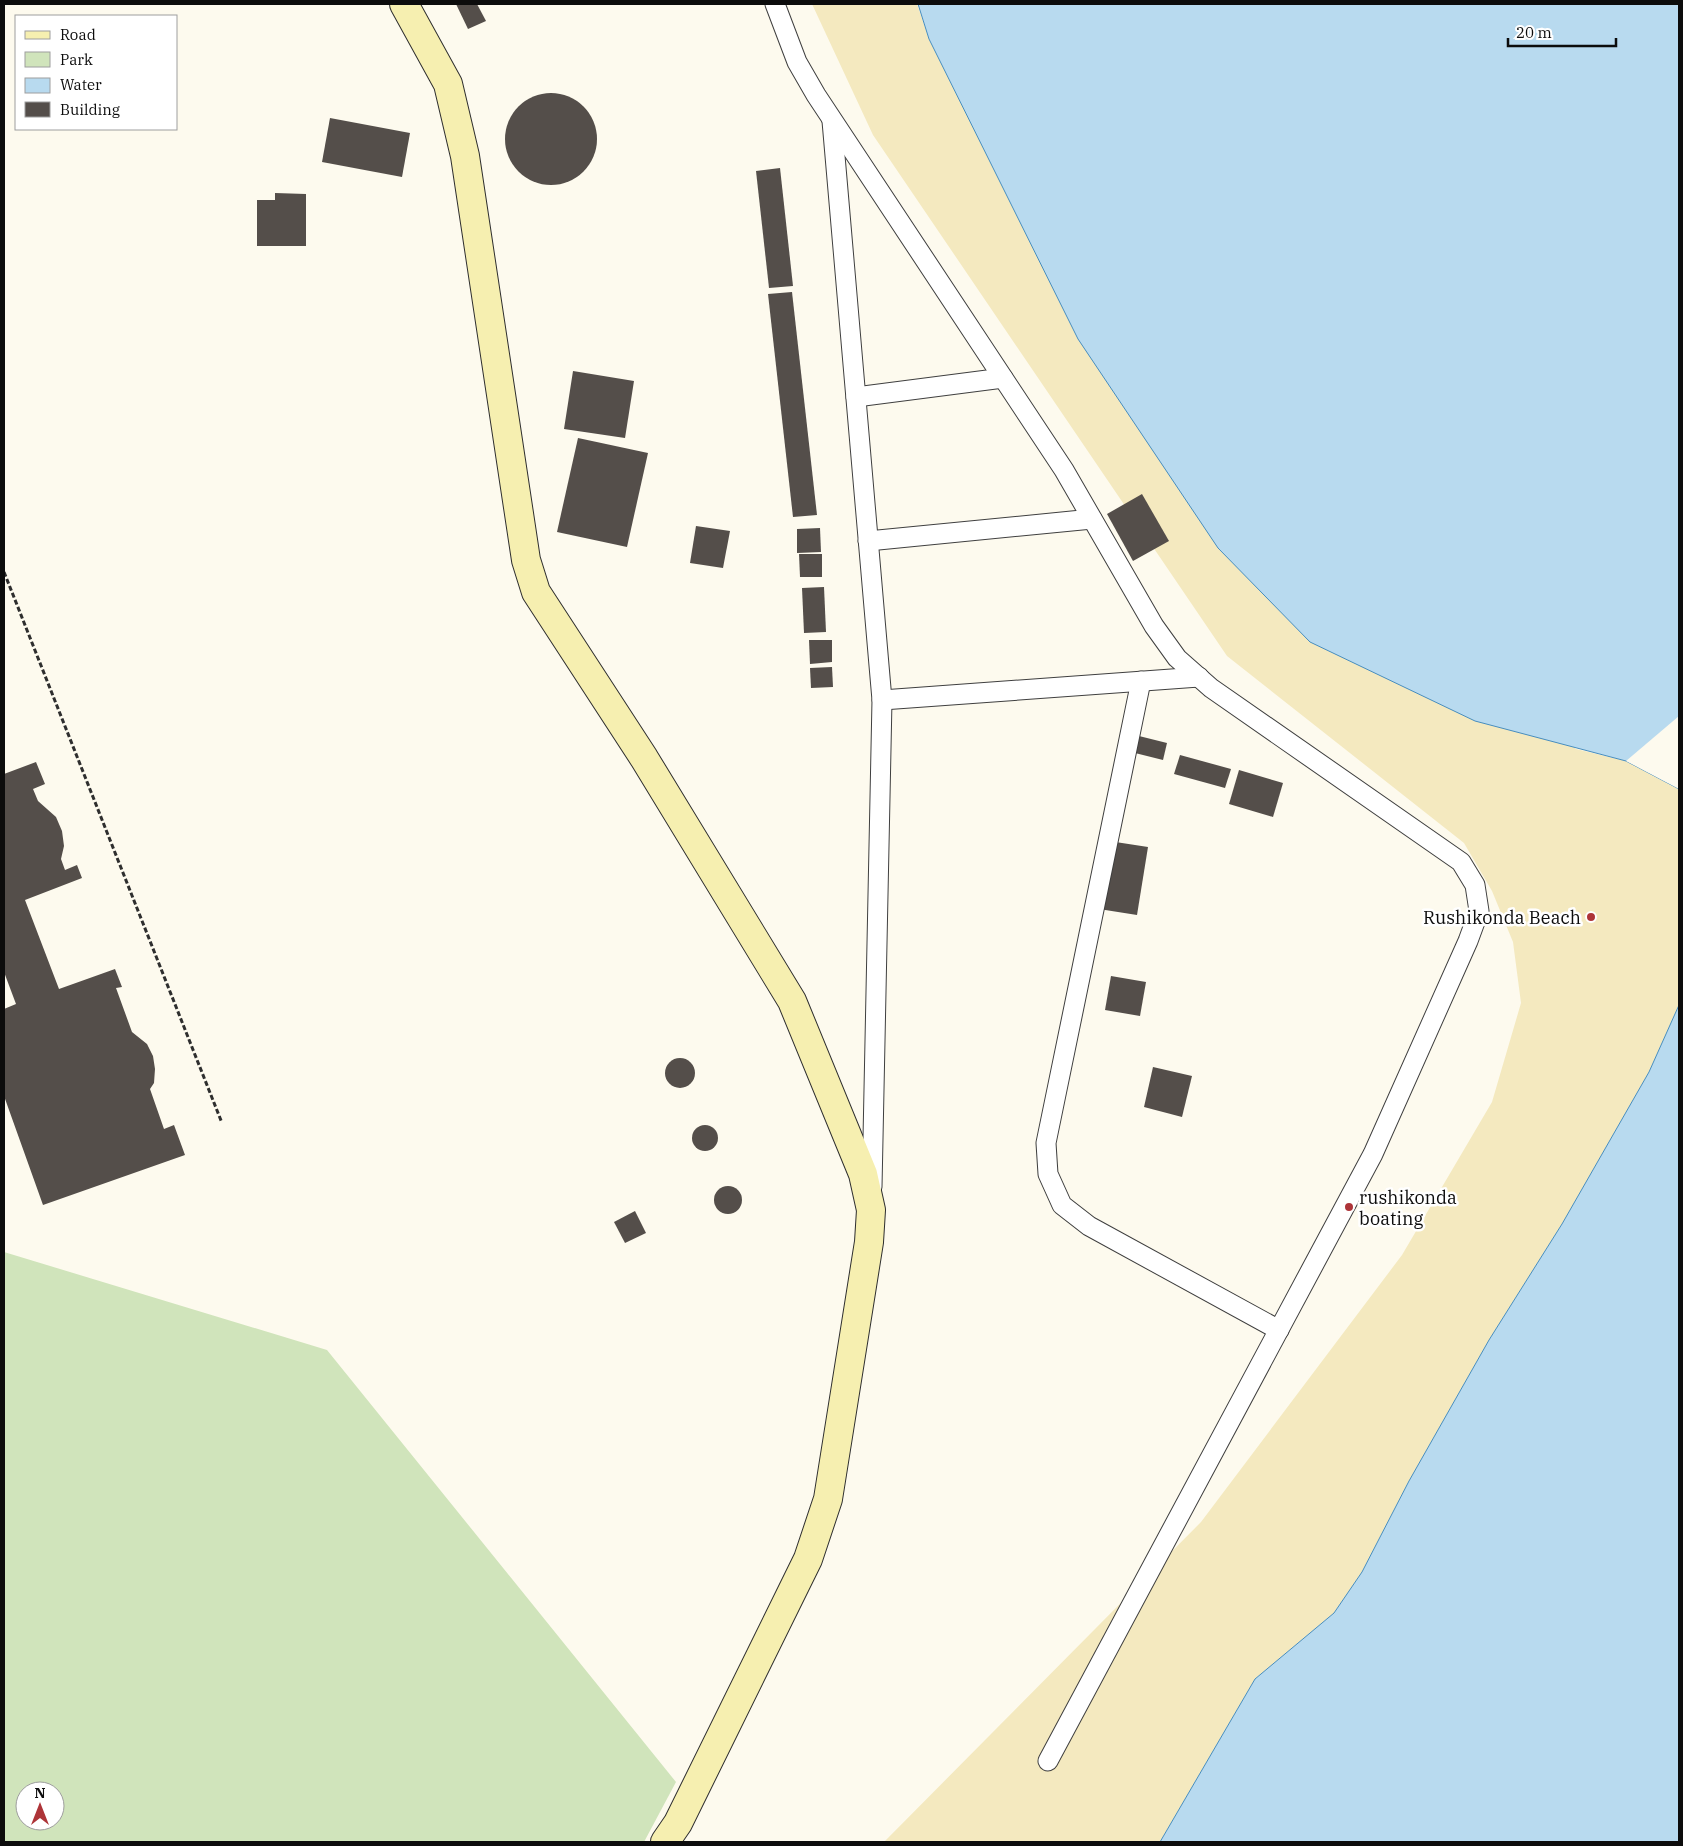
<svg xmlns="http://www.w3.org/2000/svg" width="1683" height="1846" font-family="'IBM Plex Serif',serif">
<style>
.green{fill:#d0e4bb;fill-rule:evenodd}
.sand{fill:#f4e9bf}
.water{fill:#b8daef;stroke:#478dbe}
.pier{fill:#fdfaee}
.building{fill:#544e4a}
.lines{fill:none;stroke-linecap:round;stroke-linejoin:round}
.lane-casing{stroke:#3f3f3f;stroke-width:21}
.secondary-casing{stroke:#2e2e2e;stroke-width:30}
.path{stroke:#2e2e2e;stroke-width:3;stroke-dasharray:5 2.5;stroke-linecap:butt}
.lane{stroke:#fff;stroke-width:19}
.secondary{stroke:#f6efb0;stroke-width:28}
.poi-dot{fill:#ad3438;stroke:#fff;stroke-width:2}
.labels{text-anchor:middle;dominant-baseline:central;stroke-width:5;stroke-linejoin:round;paint-order:stroke}
.poi-label{font-size:18px;fill:#0c0c0c;stroke:#fff;text-anchor:end}
</style>
<rect width="100%" height="100%" fill="#fdfaee"/>
<path class="green" d="M 4,1252 L 327,1350 L 676,1782 L 644,1842 L 4,1842 ZM 25,1791 L 55,1791 L 55,1821 L 25,1821 Z"/>
<polygon class="sand" points="812,4 917,4 929,39 1078,339 1576,749 1626,761 1679,789 1679,1005 1649,1072 1562,1224 1489,1340 1409,1481 1362,1572 1334,1613 1255,1679 1160,1842 884,1842 1201,1522 1402,1255 1492,1102 1521,1003 1513,942 1492,891 1464,843 1227,656 873,135"/>
<g class="water">
<polygon points="918,4 1679,4 1679,789 1626,761 1475,721 1310,642 1218,548 1078,339 929,39"/>
<polygon points="1679,1005 1679,1842 1160,1842 1255,1679 1334,1613 1362,1572 1409,1481 1489,1340 1562,1224 1649,1072"/>
</g>
<polygon class="pier" points="1679,716 1679,789 1626,761"/>
<g class="building">
<polygon points="456,4 477,4 486,21 468,29"/>
<circle cx="551" cy="139" r="46"/>
<polygon points="330,118 410,133 402,177 322,162"/>
<polygon points="780,168 793,286 769,288 756,171"/>
<polygon points="275,193 306,194 306,246 257,246 257,200 275,200"/>
<polygon points="792,292 817,515 793,517 768,294"/>
<polygon points="573,371 634,381 625,438 564,429"/>
<polygon points="578,438 648,453 627,547 557,532"/>
<polygon points="1142,494 1169,541 1133,561 1107,514"/>
<polygon points="696,526 730,531 723,568 690,563"/>
<polygon points="820,528 821,552 797,553 797,529"/>
<polygon points="799,554 822,554 822,577 800,577"/>
<polygon points="824,587 826,632 804,633 802,588"/>
<polygon points="809,640 832,640 832,662 810,664"/>
<polygon points="832,667 833,687 811,688 810,668"/>
<polygon points="1135,735 1167,743 1163,760 1131,752"/>
<polygon points="1180,755 1231,769 1225,788 1174,774"/>
<polygon points="36,762 45,784 33,789 38,801 56,817 62,831 64,846 61,859 65,870 77,865 82,878 25,900 59,989 115,969 122,987 116,988 132,1032 147,1044 153,1056 155,1069 154,1083 150,1089 164,1129 174,1125 185,1155 43,1205 4,1096 4,1009 16,1004 4,972 4,774"/>
<polygon points="1239,770 1283,783 1273,817 1229,804"/>
<polygon points="1109,841 1148,847 1137,915 1099,909"/>
<polygon points="1111,976 1146,982 1140,1016 1105,1010"/>
<circle cx="680" cy="1073" r="15"/>
<polygon points="1153,1067 1192,1076 1182,1117 1144,1107"/>
<circle cx="705" cy="1138" r="13"/>
<circle cx="728" cy="1200" r="14"/>
<polygon points="635,1211 646,1233 625,1243 614,1222"/>
</g>
<g class="lines">
<g class="lane-casing">
<g id="lane">
<polyline points="775,4 797,62 816,95 1064,470 1154,626 1177,658 1211,688 1461,862 1475,885 1479,911 1468,941 1373,1154 1048,1761"/>
<polyline points="832,121 882,700 872,1187"/>
<polyline points="856,397 1003,378"/>
<polyline points="868,541 1092,519"/>
<polyline points="1141,681 1046,1143 1048,1174 1062,1205 1089,1226 1279,1330"/>
<polyline points="882,700 1199,677"/>
</g>
</g>
<g class="secondary-casing">
<polyline id="secondary" points="404,4 448,84 465,156 526,560 536,592 644,758 792,1001 863,1174 871,1210 869,1242 828,1499 808,1559 678,1823 665,1842"/>
</g>
<polyline class="path" points="4,572 222,1123"/>
<use href="#lane" class="lane"/>
<use href="#secondary" class="secondary"/>
</g>
<g class="poi-dot">
<circle cx="1591" cy="917" r="5"/>
<circle cx="1349" cy="1207" r="5"/>
</g>
<g class="labels">
<g class="poi-label">
<text x="1581" y="917">Rushikonda Beach</text>
<text x="1359" y="1197" text-anchor="start">rushikonda<tspan x="1359" dy="21">boating</tspan></text>
</g>
</g>
<rect width="1683" height="1846" fill="none" stroke="#0c0c0c" stroke-width="10"/>
<rect x="15" y="15" width="162" height="115" fill="#ffffff" stroke="#9e9e9e"/>
<rect x="25" y="31" width="25" height="8" fill="#f6efb0" stroke="#9e9e9e"/>
<text x="60" y="40" font-size="15" fill="#0c0c0c">Road</text>
<rect x="25" y="52" width="25" height="15" fill="#d0e4bb" stroke="#9e9e9e"/>
<text x="60" y="65" font-size="15" fill="#0c0c0c">Park</text>
<rect x="25" y="78" width="25" height="15" fill="#b8daef" stroke="#9e9e9e"/>
<text x="60" y="90" font-size="15" fill="#0c0c0c">Water</text>
<rect x="25" y="102" width="25" height="15" fill="#544e4a" stroke="#9e9e9e"/>
<text x="60" y="115" font-size="15" fill="#0c0c0c">Building</text>
<g transform="translate(40 1806)"><circle r="24" fill="#ffffff" stroke="#9e9e9e"/>
<path d="M0-4L9 19L0 12L-9 19Z" fill="#ad3438"/>
<text y="-8" font-size="14" font-weight="bold" text-anchor="middle" fill="#0c0c0c">N</text>
</g>
<path d="M1508 38v8h108v-8" fill="none" stroke="#0c0c0c" stroke-width="2.5"/>
<text x="1516" y="38" font-size="15" fill="#0c0c0c" stroke="#ffffff" stroke-width="4" paint-order="stroke">20 m</text>
</svg>
